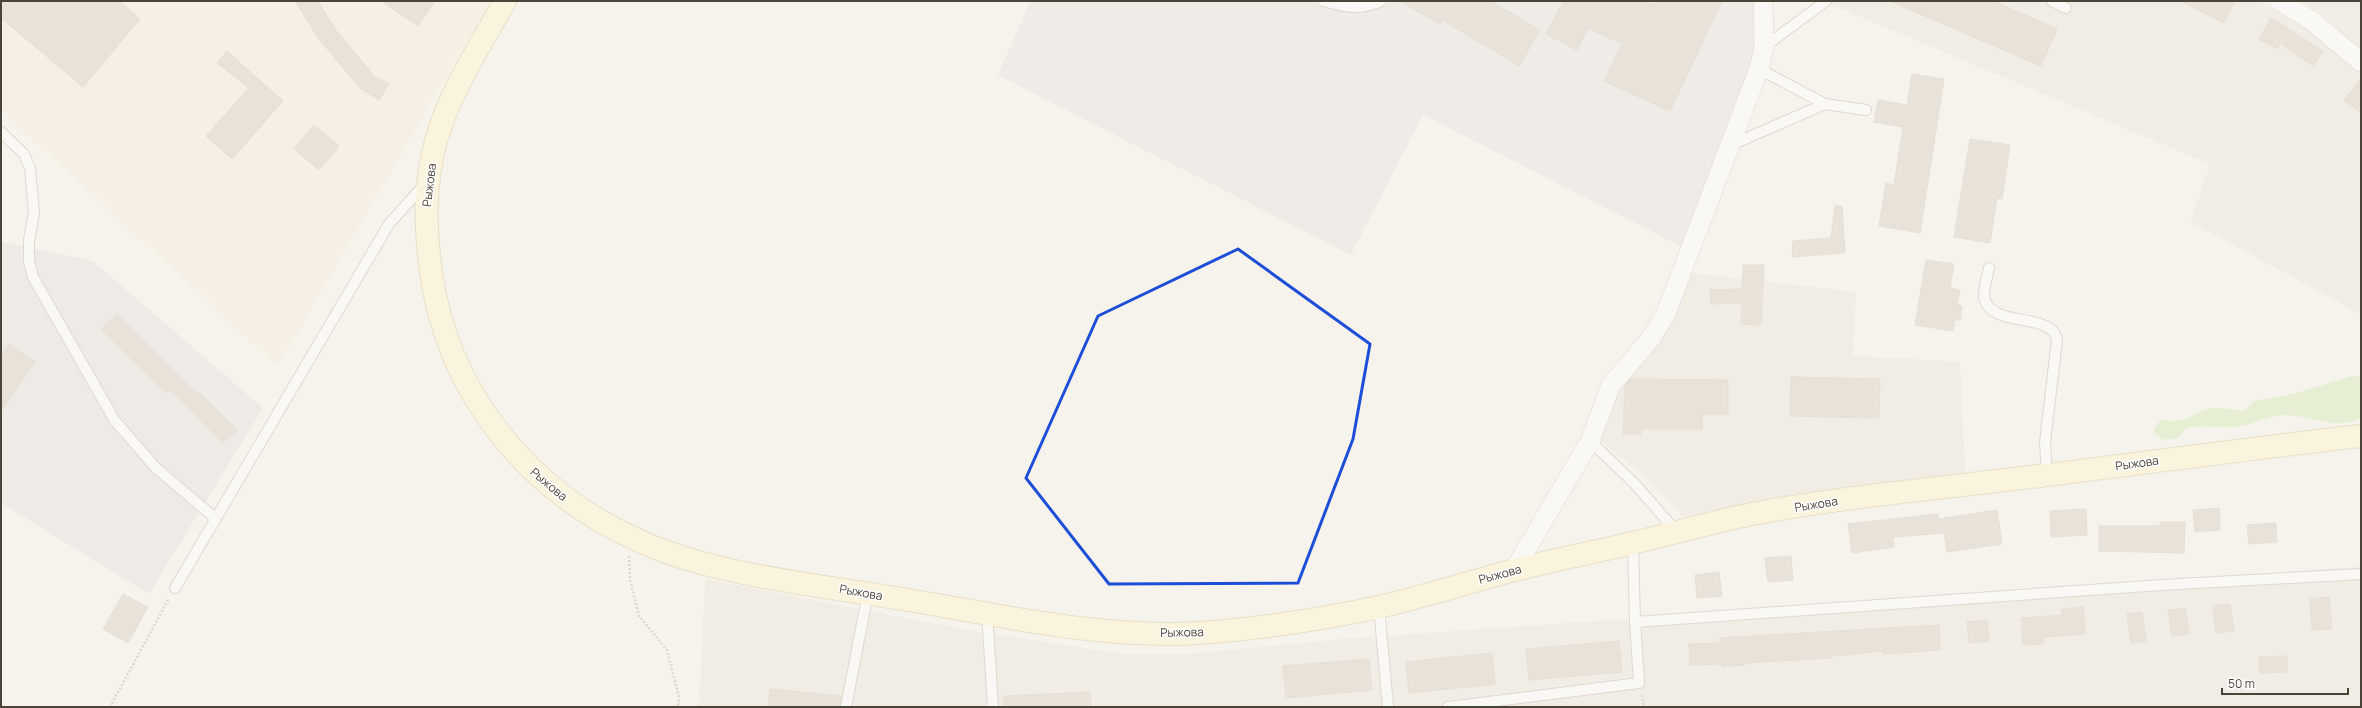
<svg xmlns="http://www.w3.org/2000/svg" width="2362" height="708" font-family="Manrope,sans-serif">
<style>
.residential{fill:#eae5da}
.commercial{fill:#f7ead8}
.industrial{fill:#e6e2dd}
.green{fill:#d2eab5}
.parking{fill:#e5e3e0}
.building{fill:#d8cfc1;stroke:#d3c7b4}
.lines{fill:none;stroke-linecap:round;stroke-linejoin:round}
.lane-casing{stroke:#c2bbae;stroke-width:12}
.street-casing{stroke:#c2bbae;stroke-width:20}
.secondary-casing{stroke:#d6c79b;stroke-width:24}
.path{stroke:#c4b79f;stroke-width:2.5;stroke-dasharray:2 2;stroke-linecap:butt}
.lane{stroke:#fff;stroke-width:10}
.street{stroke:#fff;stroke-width:19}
.secondary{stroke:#fff3cd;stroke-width:22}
.marked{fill:none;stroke:#1d4ed8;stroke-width:3;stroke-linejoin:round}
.labels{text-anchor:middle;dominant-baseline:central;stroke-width:3;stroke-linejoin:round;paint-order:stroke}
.street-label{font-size:12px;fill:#4b4439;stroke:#fff}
</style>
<rect width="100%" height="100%" fill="#f6f3ec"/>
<g class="residential">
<polygon points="1823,1 2260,1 2308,30 2361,72 2361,314 2191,222 2210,164"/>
<polygon points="2301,1 2361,1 2361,50 2320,13"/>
<polygon points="1690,273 1856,292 1853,356 1960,362 1965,474 1750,503 1684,517 1639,472 1597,438 1617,386"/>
<polygon points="2361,567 2361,707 699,707 705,579 972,631 1124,654 1175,655 1356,638"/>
</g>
<polygon class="commercial" points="1,1 490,1 278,366 1,110"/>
<polygon class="industrial" points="1030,1 1756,1 1756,45 1751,68 1681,246 1423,115 1351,255 998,75"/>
<path class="green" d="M 2352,376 L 2361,377 L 2361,418 C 2334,432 2311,414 2283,415 C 2269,416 2256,423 2242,426 C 2224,429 2205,425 2187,428 L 2177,438 L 2163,440 L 2153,431 L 2161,419 C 2188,426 2190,412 2212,408 C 2222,407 2234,410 2244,411 L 2254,401 L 2297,393 Z"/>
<polygon class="parking" points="1,242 93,261 263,408 149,594 1,503"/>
<g class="building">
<polygon points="1,1 119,1 140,19 83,87 1,18"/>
<polygon points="295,1 318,1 335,29 374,76 389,84 379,100 360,88 319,39"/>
<polygon points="381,1 435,1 418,26"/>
<polygon points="1400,1 1490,1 1540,30 1519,66 1442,20 1440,24"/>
<polygon points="1564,1 1645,1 1654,5 1656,1 1722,1 1670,111 1604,81 1622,44 1588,28 1577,50 1546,34"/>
<polygon points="1890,1 1993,1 2057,29 2041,66"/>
<polygon points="2181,1 2235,1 2224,23"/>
<polygon points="2271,18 2323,51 2313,66 2280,43 2277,49 2259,39"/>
<polygon points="227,51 283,101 232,159 206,136 249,88 217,63"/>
<polygon points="1912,74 1944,79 1920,233 1879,226 1886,183 1894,185 1903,127 1874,122 1878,100 1907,105"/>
<polygon points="2361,78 2361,113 2344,100"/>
<polygon points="314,125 339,146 319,170 294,149"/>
<polygon points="1970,139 2010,145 2002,199 1997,198 1990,243 1954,237"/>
<polygon points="1835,206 1842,206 1845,253 1792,257 1793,241 1831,238"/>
<polygon points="1926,260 1954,264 1950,288 1960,290 1957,305 1962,306 1960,320 1955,320 1953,331 1915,325"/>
<polygon points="1743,265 1764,265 1761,325 1741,324 1742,303 1711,304 1710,290 1742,289"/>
<polygon points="117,314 198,395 200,393 237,430 223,443 170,389 166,393 101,329"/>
<polygon points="9,344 35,362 1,412 1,355"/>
<polygon points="1791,377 1880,379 1879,418 1790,416"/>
<polygon points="1630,379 1728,380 1728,414 1702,414 1702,429 1641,429 1641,434 1623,434 1625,385"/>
<polygon points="2219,508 2220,530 2195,532 2193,510"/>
<polygon points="2086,509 2087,535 2051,537 2050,511"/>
<polygon points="1997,510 2002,544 1947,552 1944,533 1893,537 1894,547 1852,553 1848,524 1938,514 1939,519"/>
<polygon points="2160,522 2185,522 2184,553 2099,551 2099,526 2160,526"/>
<polygon points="2276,523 2277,542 2249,544 2247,525"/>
<polygon points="1791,556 1793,580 1768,582 1765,558"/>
<polygon points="1719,572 1722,596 1697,598 1695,575"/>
<polygon points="123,594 148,607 128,643 103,629"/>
<polygon points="2329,597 2332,629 2312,630 2310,599"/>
<polygon points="2230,604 2234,631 2216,633 2213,606"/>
<polygon points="2083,607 2085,634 2044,637 2044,644 2023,645 2021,618 2062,615 2062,609"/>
<polygon points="2185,608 2189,634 2172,636 2168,610"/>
<polygon points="2142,612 2146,641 2131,643 2127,614"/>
<polygon points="1987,620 1989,641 1969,643 1967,622"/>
<polygon points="1939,625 1940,650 1883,654 1883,651 1832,656 1832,658 1745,663 1745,665 1722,667 1722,664 1690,665 1689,644 1720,643 1720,638"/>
<polygon points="1619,641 1622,672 1529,680 1526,649"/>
<polygon points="1492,653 1495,684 1409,693 1406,662"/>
<polygon points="2287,656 2287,672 2260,673 2259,657"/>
<polygon points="1369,659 1372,690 1286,698 1283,666"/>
<polygon points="770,689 841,696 840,707 768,707"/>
<polygon points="1090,692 1091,707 1004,707 1004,696"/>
</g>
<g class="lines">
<g class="lane-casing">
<g id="lane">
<path d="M 1323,1 C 1345,7 1360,11 1381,1"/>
<polyline points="2052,1 2066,8"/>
<polyline points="1764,47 1826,1"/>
<polyline points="1759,69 1825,104 1866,110"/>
<polyline points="1,132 24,154 30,168 34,213 29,240 29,261 33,277 115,421 156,468 215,518"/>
<polyline points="1731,145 1825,104"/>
<path d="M 1989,268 C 1987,276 1984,287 1984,296 C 1987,325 2038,315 2053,331 C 2055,333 2056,337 2057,340 L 2045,442 L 2047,475"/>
<polyline points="1590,441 1634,483 1676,531"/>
<polyline points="1633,543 1635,622"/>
<polyline points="175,588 389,224 424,185"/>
<polyline points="1379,607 1388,707"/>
<polyline points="987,613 993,707"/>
<polyline points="846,707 868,593"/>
<polyline points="1448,707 1639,683 1635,622 2161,585 2361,574"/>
</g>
</g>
<g class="street-casing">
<g id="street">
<polyline points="2280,1 2312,21 2361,62"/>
<polyline points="1514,570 1590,441 1611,385 1652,337 1666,313 1759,69 1764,47 1763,1"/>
</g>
</g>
<g class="secondary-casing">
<path id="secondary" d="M 505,1 C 480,46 450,91 436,141 C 424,185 425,227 431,272 C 447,390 525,488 633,538 C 712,576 815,584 902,599 C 1000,615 1100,639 1200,633 C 1258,629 1322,619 1379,607 C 1422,597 1464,584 1507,572 C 1545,562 1585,554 1624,545 C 1667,535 1709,523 1752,514 C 1847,496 1943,488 2039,476 C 2146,463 2253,448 2361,436"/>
</g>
<g class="path">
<polyline points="629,556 630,579 639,616 667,650 679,697 678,707"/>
<polyline points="1642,695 1644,707"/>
<polyline points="110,707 169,598"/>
</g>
<use href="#lane" class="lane"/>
<use href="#street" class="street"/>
<use href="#secondary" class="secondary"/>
</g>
<path d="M0 0H2362V708H0ZM 1238,249 L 1370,344 L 1353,439 L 1298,583 L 1109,584 L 1026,478 L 1098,316 Z" fill="#f6f3ec" fill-opacity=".55" fill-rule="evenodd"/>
<path class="marked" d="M 1238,249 L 1370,344 L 1353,439 L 1298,583 L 1109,584 L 1026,478 L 1098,316 Z"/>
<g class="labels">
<g class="street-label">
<text transform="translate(429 185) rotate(-83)">Рыжова</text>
<text transform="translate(2137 463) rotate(-8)">Рыжова</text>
<text transform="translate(549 484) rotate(40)">Рыжова</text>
<text transform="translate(1816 504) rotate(-9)">Рыжова</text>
<text transform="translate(1500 574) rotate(-15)">Рыжова</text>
<text transform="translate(861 592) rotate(10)">Рыжова</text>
<text transform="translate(1182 632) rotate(-1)">Рыжова</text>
</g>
</g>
<rect width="2362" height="708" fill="none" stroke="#4b4439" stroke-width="4"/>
<path d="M2222 688v6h126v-6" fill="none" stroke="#4b4439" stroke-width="2"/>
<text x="2228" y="688" font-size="12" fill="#4b4439" stroke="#ffffff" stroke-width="3" paint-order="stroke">50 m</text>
</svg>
